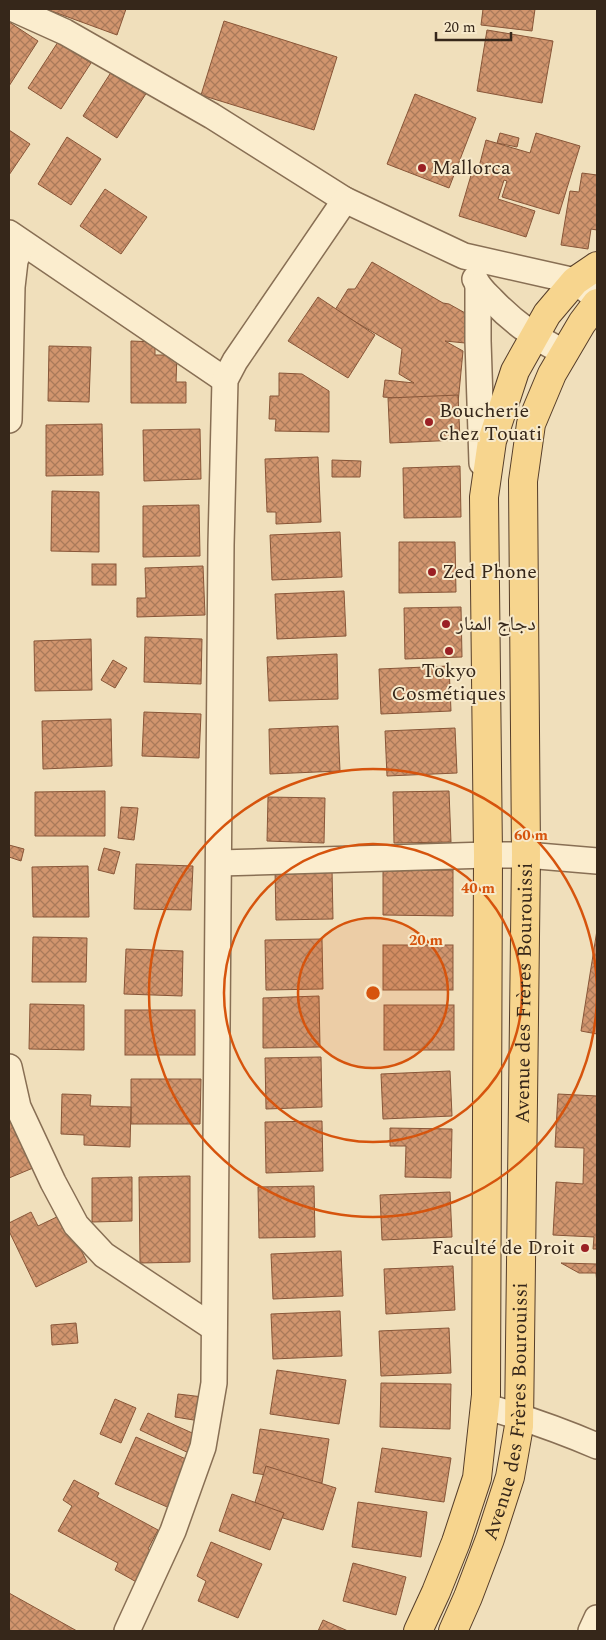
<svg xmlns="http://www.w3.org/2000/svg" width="606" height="1640" font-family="Spectral,'Noto Naskh Arabic',serif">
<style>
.building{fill:url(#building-cross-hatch);stroke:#885638}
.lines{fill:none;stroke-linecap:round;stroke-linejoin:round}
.minor-casing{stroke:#886f54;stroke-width:28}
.major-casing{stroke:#553d29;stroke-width:30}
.minor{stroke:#fbedce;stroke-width:25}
.major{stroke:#f7d58e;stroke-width:28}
.ring{fill:none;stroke:#d6540d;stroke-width:2.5}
.poi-dot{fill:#9a2024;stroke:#f7e9ca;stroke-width:2}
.labels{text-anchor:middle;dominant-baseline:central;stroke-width:4;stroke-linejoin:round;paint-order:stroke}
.poi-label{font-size:20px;fill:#36271a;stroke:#f7e9ca;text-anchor:start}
.street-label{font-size:20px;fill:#36271a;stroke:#f7e9ca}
.centre{fill:#d6540d;stroke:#f7e9ca;stroke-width:2.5}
.ring-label{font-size:15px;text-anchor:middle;font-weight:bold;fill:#d6540d;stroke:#f7e9ca;stroke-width:4;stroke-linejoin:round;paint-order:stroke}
</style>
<defs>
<pattern id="building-cross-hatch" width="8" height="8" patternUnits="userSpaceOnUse" patternTransform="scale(1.25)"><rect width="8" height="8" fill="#d1956e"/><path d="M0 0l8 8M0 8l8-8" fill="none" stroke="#aa7a5a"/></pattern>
</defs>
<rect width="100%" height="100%" fill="#f0dfbb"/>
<g class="building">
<polygon points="46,9 126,9 117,35"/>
<polygon points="483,9 535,9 532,31 481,25"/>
<polygon points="224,21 337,57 314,130 201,95"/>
<polygon points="9,22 38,41 9,86"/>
<polygon points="487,30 553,41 542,103 477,91"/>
<polygon points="58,42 91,63 61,109 28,88"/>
<polygon points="117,63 151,86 117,138 83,116"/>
<polygon points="415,94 476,118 449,188 387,164"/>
<polygon points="9,130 30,144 9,175"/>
<polygon points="500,133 519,138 517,147 497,143"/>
<polygon points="536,133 580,146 559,214 502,197 507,181 504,180 498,199 535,211 526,237 459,216 474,165 479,167 486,140 530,153"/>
<polygon points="67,137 101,159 71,205 38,184"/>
<polygon points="582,173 597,175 597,230 591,229 588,249 561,245 570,191 579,192"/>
<polygon points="105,189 147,217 121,254 80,226"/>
<polygon points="372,262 443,303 449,304 467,314 465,343 445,341 463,351 458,403 383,397 385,380 414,383 399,374 402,349 335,310 348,289 355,289"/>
<polygon points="318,297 375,335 348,378 288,341"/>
<polygon points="131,341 155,342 155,355 177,355 176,382 186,382 186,403 131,403"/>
<polygon points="49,346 91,347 89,402 48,401"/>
<polygon points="279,373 302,374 329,391 329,432 275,431 276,419 269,419 270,396 279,396"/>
<polygon points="458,395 460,440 390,443 388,398"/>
<polygon points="102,424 103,475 46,476 46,425"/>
<polygon points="200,429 201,479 144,481 143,430"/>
<polygon points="318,457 321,522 276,524 276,512 267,512 265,459"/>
<polygon points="332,460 361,461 360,477 332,477"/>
<polygon points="460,466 461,517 404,518 403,468"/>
<polygon points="52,491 99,492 99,552 51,551"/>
<polygon points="199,505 200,556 143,557 143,506"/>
<polygon points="340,532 342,577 272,580 270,535"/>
<polygon points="399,542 455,542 456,592 399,593"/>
<rect x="92" y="564" width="24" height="21"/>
<polygon points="203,566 205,615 137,617 137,598 146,598 145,568"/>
<polygon points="344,591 346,636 277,639 275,594"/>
<polygon points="461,607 462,657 405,659 404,608"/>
<polygon points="145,637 202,639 201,684 144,682"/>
<polygon points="91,639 92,690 35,691 34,641"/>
<polygon points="337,654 338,699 269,701 267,657"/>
<polygon points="113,660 127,668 115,688 101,680"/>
<polygon points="449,666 451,711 381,714 379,669"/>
<polygon points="144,712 201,714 199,758 142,756"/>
<polygon points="111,719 112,766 43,769 42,721"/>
<polygon points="338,726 340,771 270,774 269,729"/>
<polygon points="455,728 457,773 387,776 385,731"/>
<polygon points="105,791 105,836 35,836 35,792"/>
<polygon points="449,791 451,842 394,843 393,792"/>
<polygon points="268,797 325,798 324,843 267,841"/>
<polygon points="121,807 138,808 134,840 118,838"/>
<polygon points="9,845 24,849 21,861 9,857"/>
<polygon points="104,848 120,852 114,874 98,870"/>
<polygon points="136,864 193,866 191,910 134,909"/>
<polygon points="88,866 89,917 33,917 32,867"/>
<polygon points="332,869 333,919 276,920 275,870"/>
<polygon points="453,870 453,916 383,915 383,871"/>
<polygon points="597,930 597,1034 581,1031"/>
<polygon points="33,937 87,938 86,982 32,982"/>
<polygon points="322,939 323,989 266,990 265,940"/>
<rect x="383" y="945" width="70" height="45"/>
<polygon points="126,949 183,951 182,996 124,994"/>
<polygon points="319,996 320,1047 263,1048 263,998"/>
<polygon points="30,1004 84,1005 84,1050 29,1049"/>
<rect x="384" y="1005" width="70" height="45"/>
<rect x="125" y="1010" width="70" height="45"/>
<polygon points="321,1057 322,1107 266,1109 265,1058"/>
<polygon points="450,1071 452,1116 383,1119 381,1074"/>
<polygon points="131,1079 201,1079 200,1124 131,1124"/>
<polygon points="62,1094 91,1095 90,1106 131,1107 130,1147 84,1145 84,1135 61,1134"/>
<polygon points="558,1094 597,1096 597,1249 593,1249 594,1237 553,1235 556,1182 583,1184 584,1148 555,1147"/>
<polygon points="9,1111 33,1168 9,1178"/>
<polygon points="322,1121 323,1171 266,1173 265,1122"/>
<polygon points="390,1128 452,1129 451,1178 405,1177 406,1146 390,1146"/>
<polygon points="190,1176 190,1262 140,1263 139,1177"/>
<polygon points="132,1177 132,1221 92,1222 92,1178"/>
<polygon points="314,1186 315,1237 259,1238 258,1187"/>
<polygon points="450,1192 452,1237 382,1240 380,1195"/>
<polygon points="31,1212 38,1226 63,1214 87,1262 36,1287 9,1231 9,1223"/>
<polygon points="341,1251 343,1296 273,1299 271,1254"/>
<polygon points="561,1263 597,1264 597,1284 596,1273 579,1273"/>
<polygon points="453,1266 455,1310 386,1314 384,1269"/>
<polygon points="340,1311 342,1356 273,1359 271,1314"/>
<polygon points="76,1323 78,1343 52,1345 51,1325"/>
<polygon points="449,1328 451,1373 381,1376 379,1331"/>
<polygon points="277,1370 346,1380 339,1424 270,1414"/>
<polygon points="381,1383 451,1384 450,1429 380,1427"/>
<polygon points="178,1394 203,1397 200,1421 175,1417"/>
<polygon points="115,1399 136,1408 121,1443 100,1434"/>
<polygon points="148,1413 201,1437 193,1455 140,1430"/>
<polygon points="260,1429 329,1439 322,1483 253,1473"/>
<polygon points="136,1437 195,1463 174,1510 115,1484"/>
<polygon points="382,1448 451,1458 444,1502 375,1492"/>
<polygon points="266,1466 336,1488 323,1530 253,1509"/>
<polygon points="74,1480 99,1493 97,1497 158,1530 148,1549 156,1553 140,1584 115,1570 118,1563 58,1531 72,1506 63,1500"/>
<polygon points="232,1494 284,1513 270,1550 219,1531"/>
<polygon points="358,1502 427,1512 421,1557 352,1547"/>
<polygon points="211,1542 262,1564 238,1618 198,1601 206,1581 197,1576"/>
<polygon points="353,1563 406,1577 396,1615 343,1601"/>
<polygon points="9,1593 77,1631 9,1631"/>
<polygon points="323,1620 348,1631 318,1631"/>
</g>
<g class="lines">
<g class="minor-casing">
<g id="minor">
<polyline points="14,9 65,32 212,116 345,200 464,256 575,281 597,298"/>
<polyline points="9,233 225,380"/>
<path d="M 475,279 C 479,288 485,293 492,300 C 515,324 536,338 565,353"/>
<polyline points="478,286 478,341 482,463"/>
<polyline points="9,420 12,287 15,261 22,243"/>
<polyline points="219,863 488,855 526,855 597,861"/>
<polyline points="9,1067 18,1107 53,1182 76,1225 104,1255 214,1328"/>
<path d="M 484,1406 C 522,1417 560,1430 597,1446"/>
<polyline points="127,1631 173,1531 203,1447 214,1383 221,545 225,380 235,361 345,200"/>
<polyline points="591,1631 597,1618"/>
</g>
</g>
<g class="major-casing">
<g id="major">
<polyline points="418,1631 436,1592 456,1542 477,1478 486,1395 488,855 484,497 492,441 515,371 547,314 575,281 597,266"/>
<path id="s1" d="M 453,1631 L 468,1597 L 490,1539 L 510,1477 L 519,1426 L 526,855 L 523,481 L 531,424 L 552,374 L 582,323 L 597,303"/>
</g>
</g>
<use href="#minor" class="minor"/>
<use href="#major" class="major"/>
</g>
<circle cx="373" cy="993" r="75" fill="#d6540d" fill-opacity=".12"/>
<g class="ring">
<circle cx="373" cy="993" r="75"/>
<circle cx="373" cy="993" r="149"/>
<circle cx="373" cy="993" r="224"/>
</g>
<g class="poi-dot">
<circle cx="422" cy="168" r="5"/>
<circle cx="429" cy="422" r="5"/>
<circle cx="432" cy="572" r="5"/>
<circle cx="446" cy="624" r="5"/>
<circle cx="449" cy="651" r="5"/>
<circle cx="585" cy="1248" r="5"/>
</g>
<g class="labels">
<g class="poi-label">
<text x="432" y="168">Mallorca</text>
<text x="439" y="411">Boucherie<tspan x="439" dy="23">chez Touati</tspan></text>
<text x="442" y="572">Zed Phone</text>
<text x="456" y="624">دجاج المنار</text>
<text x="449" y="671" text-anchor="middle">Tokyo<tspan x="449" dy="23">Cosmétiques</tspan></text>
<text x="575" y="1248" text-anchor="end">Faculté de Droit</text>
</g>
<g class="street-label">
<text stroke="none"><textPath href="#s1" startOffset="649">Avenue des Frères Bourouissi</textPath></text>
<text stroke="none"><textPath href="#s1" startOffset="229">Avenue des Frères Bourouissi</textPath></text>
</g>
</g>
<circle cx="373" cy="993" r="8" class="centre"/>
<g class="ring-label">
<text x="531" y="840">60 m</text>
<text x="478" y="893">40 m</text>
<text x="426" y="945">20 m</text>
</g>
<rect width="606" height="1640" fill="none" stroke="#36271a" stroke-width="20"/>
<path d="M436 32v8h75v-8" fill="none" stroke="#36271a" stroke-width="2.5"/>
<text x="444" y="32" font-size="15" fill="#36271a" stroke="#f7e9ca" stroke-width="4" paint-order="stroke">20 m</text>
</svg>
